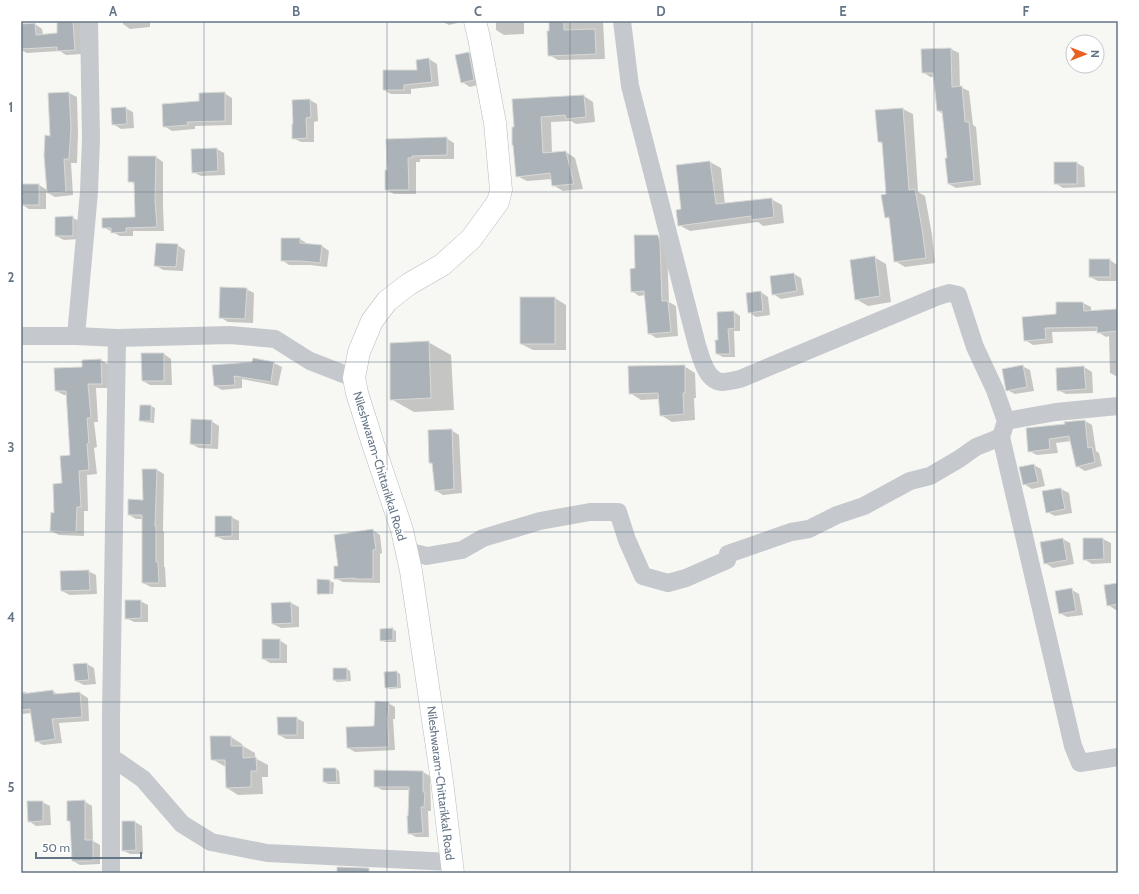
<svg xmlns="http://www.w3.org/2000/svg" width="1139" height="894" font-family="Cabin,sans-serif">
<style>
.shadow{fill:#0003}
.building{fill:#abb3b9;stroke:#d9d9d6}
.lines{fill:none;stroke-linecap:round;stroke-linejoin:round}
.major-casing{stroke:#b8bcc0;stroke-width:23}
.minor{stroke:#c5c8cc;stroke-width:18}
.major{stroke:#fff;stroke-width:22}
.grid{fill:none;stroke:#657586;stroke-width:1;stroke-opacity:0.55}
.labels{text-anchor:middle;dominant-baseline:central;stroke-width:4;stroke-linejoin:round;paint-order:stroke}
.street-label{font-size:12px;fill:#657586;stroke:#fff}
.neatline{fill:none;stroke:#657586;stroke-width:1.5}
.grid-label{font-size:13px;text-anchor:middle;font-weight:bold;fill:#657586}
</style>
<rect width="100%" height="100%" fill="#f7f7f4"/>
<g class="shadow">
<polygon points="58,21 85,21 82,54 66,55 60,51 27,53 21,50 21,25 35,24 42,29 43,35 58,34"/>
<polygon points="123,21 150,21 150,27 130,29 123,24"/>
<polygon points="441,21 465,21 449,25"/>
<polygon points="496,21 524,21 524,34 504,35 496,30"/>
<polygon points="550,21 603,21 605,59 558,60 549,55"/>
<polygon points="951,49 959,53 960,87 969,91 973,125 976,127 981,185 956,188 949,184 948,159 943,114 938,111 935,77 930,77 923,72 922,50"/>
<polygon points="469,53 476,58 481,84 470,87 462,82"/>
<polygon points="429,59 437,64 439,86 411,89 411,94 391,94 384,90 418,71 417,61"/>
<polygon points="69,93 77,97 78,133 77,163 71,163 73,195 55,197 46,192 46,209 29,209 21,204 21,185 39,185 47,190 51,137 49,94"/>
<polygon points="224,93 232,98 232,125 195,126 195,129 172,131 164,126 200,102"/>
<polygon points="584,96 593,102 595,122 576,124 571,121 551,122 552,154 566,152 575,158 583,189 563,191 553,185 552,179 527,181 517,176 513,128"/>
<polygon points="310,100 317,104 318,121 314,122 314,142 301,142 293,138 294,125"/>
<polygon points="125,108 133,112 134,128 121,129 113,124"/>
<polygon points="903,109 913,114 918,192 925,196 932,235 935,263 905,267 895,261 891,220 886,217 887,195 883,144 879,142"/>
<polygon points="446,138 454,143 454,159 420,159 420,162 416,162 416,194 394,194 386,190 388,171 387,140"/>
<polygon points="217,149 224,153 225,175 201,176 193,172"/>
<polygon points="156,157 163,162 163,206 164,231 133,231 133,236 120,236 103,227 136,218 135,184 129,181"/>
<polygon points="710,162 721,168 725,204 771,199 782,205 784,223 763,226 758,222 690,231 679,225 683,209"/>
<polygon points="1077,163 1084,167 1085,187 1063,188 1055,183"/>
<polygon points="72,217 80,222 80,239 64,240 56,236"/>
<polygon points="657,236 665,240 667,247 669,302 676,306 678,336 656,338 649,333 646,295 639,296 632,291 636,269"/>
<polygon points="282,239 300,239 308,244 322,246 329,251 327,267 310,265 289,265 282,260"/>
<polygon points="177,245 185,250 183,271 163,270 155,265"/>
<polygon points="874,257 886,264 891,302 868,306 856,299"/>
<polygon points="1110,260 1117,265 1117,281 1098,281 1090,277"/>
<polygon points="794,274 801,278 804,295 781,299 773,294"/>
<polygon points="246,289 254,293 253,323 228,322 220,317"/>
<polygon points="761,292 768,297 770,315 756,317 749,312"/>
<polygon points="555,298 566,305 566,350 533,350 521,344"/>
<polygon points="1057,303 1083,303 1091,307 1091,312 1118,310 1118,377 1110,373 1109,336 1106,337 1098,332 1098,331 1052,332 1053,343 1033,345 1025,340 1057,314"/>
<polygon points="734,312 740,316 740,331 734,331 735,357 723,357 717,354 720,341"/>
<polygon points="428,342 451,355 454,410 414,412 391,399"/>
<polygon points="164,354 171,359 172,385 150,385 143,381"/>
<polygon points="254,359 274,363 282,367 278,386 242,379 242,388 222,390 215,386 253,363"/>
<polygon points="101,360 109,365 109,388 96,388 98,422 94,422 97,447 94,448 97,474 87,475 88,511 84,511 84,536 59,535 51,531 71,456 67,395 64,395 56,391 83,368"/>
<polygon points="684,366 695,373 696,398 694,398 695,420 672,422 661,415 660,399 641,400 630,393"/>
<polygon points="1022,366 1030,370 1034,391 1015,394 1007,390"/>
<polygon points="1084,367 1092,372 1093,393 1066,394 1058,390 1057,369"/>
<polygon points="141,406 151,406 155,408 154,423 144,422 140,420"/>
<polygon points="211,421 219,426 218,449 199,448 191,444"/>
<polygon points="1085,421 1092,425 1096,451 1099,453 1102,466 1085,471 1077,466 1071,441 1056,443 1058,453 1037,455 1029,451 1066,425"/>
<polygon points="451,430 459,435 462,493 443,495 435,490 433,464 430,463"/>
<polygon points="1034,465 1041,469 1045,486 1032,489 1024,484"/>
<polygon points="157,470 164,474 163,531 164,532 164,567 165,567 166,587 151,587 143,583 143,519 136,519 129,515 144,501"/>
<polygon points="1061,489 1069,493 1072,513 1055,516 1047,512"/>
<polygon points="231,517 239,521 239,540 224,540 216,536"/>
<polygon points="373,530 380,535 382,553 380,554 380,583 343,582 335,578 339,566"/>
<polygon points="1063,539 1070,543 1074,564 1053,568 1045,563"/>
<polygon points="1084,539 1103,539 1111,543 1111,563 1092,564 1084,559"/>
<polygon points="88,571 96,575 97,594 70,595 62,591"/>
<polygon points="318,580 330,581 334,583 333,594 320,593 320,595 318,594"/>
<polygon points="1118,584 1118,609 1116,610 1108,605"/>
<polygon points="1072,590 1079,594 1083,615 1067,617 1060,613"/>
<polygon points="140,601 148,605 148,622 134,622 126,618"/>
<polygon points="291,603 299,607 299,627 281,628 273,624 273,604"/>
<polygon points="392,629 396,631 396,642 385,642 381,640"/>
<polygon points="279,640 287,645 287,663 270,663 262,658"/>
<polygon points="87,664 94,668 96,684 84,685 76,681"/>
<polygon points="347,669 350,671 351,681 337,682 334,680"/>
<polygon points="397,672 400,674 401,688 390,689 386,687"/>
<polygon points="53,691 59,695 80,693 88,698 89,721 59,723 62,743 43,745 36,741 32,713 21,714 21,692 25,692 29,694"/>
<polygon points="388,703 395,707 395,719 393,719 395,750 355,752 348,748 375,727"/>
<polygon points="296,718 304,722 304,739 286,739 279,735"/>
<polygon points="231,737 242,744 243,746 255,753 255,758 268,765 268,777 262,777 263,794 238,795 227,788 226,766 224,766 212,759"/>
<polygon points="336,769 339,771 340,784 328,784 324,782"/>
<polygon points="423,772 430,776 431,811 428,811 429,837 416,837 409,833 410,790 382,790 375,786"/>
<polygon points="84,801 92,806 93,841 100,845 100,864 80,865 73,861 71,822 68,820"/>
<polygon points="42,802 50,806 51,825 36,826 29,821"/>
<polygon points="135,822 142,826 143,854 130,854 122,850"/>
</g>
<g class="building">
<polygon points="57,21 73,21 75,50 57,51 57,47 21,49 21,24 35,23 36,35 57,33"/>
<polygon points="549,21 564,21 564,30 595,29 596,54 548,56 547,31 549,31"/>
<polygon points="951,48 952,87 962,86 965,122 969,122 974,181 948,184 945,158 947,158 942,111 937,111 933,73 922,73 921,49"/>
<polygon points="469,52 474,80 461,83 455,55"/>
<polygon points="429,58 432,82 404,85 404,90 383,90 383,70 417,70 416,60"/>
<polygon points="69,92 71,128 69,159 64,159 66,192 47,193 44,155 45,135 50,136 48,93"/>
<polygon points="225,92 225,121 187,122 188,125 163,127 162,104 199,101 199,93"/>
<polygon points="584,95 586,117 566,119 565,115 541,117 543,153 566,151 574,184 552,186 550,173 516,177 513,145 512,145 512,127 514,127 512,99"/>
<polygon points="310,99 311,117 306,118 307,138 292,139 292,124 293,124 292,100"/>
<polygon points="126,107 127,124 112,125 111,108"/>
<polygon points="903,108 909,190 915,189 922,229 926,258 894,262 889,217 885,218 881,195 886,194 882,142 878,142 875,110"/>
<polygon points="447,137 447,155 412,156 412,158 408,158 409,190 385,190 385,170 387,170 386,139"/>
<polygon points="217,148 218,171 192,173 191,149"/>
<polygon points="128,156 156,156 155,201 157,227 126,228 126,232 111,233 111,228 102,228 102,218 135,217 134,182 128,182"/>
<polygon points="710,161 716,204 772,198 774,217 751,220 751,216 678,226 676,210 681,209 676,165"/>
<rect x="1054" y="162" width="23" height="22"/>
<rect x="21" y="184" width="18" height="21"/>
<polygon points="73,216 73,236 55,236 55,217"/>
<polygon points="634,235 658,235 660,242 662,301 668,301 671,332 648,334 644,291 631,292 630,269 635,268"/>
<polygon points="281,238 300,238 300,243 322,245 320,263 301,261 281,261"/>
<polygon points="156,243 178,244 176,267 154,266"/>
<polygon points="875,256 880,296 855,300 850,260"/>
<rect x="1089" y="259" width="21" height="18"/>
<polygon points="794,273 797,291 772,295 770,276"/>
<polygon points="220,287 247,288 245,319 219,318"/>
<polygon points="761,291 763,311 748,313 746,293"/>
<rect x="520" y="297" width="35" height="47"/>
<polygon points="1056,302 1083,302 1084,311 1118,309 1118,331 1097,333 1097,327 1045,328 1046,339 1024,341 1022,317 1056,314"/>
<polygon points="734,311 735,328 728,329 730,354 716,354 715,340 718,340 717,312"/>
<polygon points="429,341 431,398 390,400 390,343"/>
<polygon points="141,353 164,353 164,381 142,381"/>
<polygon points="253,358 274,362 271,382 234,376 235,385 214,386 212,365 252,362"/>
<polygon points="101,359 102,384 88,384 91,418 87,418 89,443 87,444 89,470 79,471 81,507 77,507 76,532 50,531 51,512 54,513 53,484 62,483 60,456 70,455 66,391 55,391 54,368 82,367 82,360"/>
<polygon points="685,365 685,393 683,393 684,414 660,416 658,393 629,394 628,366"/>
<polygon points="1023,365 1027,387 1006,391 1002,369"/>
<polygon points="1084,366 1086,389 1057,391 1056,368"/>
<polygon points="140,405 151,405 151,421 139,421"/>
<polygon points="191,419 212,420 211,445 190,444"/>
<polygon points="1085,420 1088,448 1092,447 1095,462 1076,467 1069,436 1049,439 1050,449 1028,452 1026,428 1065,424 1064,422"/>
<polygon points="452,429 454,489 435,491 432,463 429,463 428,430"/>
<polygon points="1034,464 1038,482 1023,485 1019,467"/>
<polygon points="142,469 157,469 155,526 156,526 156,562 158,562 159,583 142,583 142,515 128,515 128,499 143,500"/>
<polygon points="1061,488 1065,509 1046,513 1042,491"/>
<polygon points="215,516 232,516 232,536 215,537"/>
<polygon points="373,529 376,549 373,550 373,579 355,579 355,578 334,579 334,566 338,566 334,535"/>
<polygon points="1063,538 1067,560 1044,564 1040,542"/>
<polygon points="1083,538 1103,538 1104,559 1083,560"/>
<polygon points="89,570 90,590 61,591 60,571"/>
<polygon points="317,579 330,580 330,594 317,594"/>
<polygon points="1118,583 1118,604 1107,606 1104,585"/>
<polygon points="1072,588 1076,611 1059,614 1055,591"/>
<polygon points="125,600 141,600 141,618 125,619"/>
<polygon points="291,602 292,623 272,624 271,603"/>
<polygon points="393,628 393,640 380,641 380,629"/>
<rect x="262" y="639" width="18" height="20"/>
<polygon points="87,663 89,680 75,681 73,664"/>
<rect x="333" y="668" width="14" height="12"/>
<polygon points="397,671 398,687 385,688 384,672"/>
<polygon points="53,690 54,694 80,692 82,717 52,719 55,739 35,742 30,709 21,710 21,694"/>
<polygon points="375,701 389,702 388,716 387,716 389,747 347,748 346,727 374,726"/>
<polygon points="277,717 297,717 297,735 278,735"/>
<polygon points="210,736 231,736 231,746 243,746 243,758 256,757 257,771 251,771 251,787 226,788 225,760 211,760"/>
<polygon points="323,768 336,768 337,782 323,782"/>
<polygon points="374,770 423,771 423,792 425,792 424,807 421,807 423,833 408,834 407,816 408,816 409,787 374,787"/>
<polygon points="85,800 85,840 93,840 93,861 72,861 70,821 67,821 67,801"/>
<polygon points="27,801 43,801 43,821 28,822"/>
<polygon points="122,821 135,821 136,850 122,851"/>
<polygon points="337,867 369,868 369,873 337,873"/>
</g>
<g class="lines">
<g class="major-casing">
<polyline id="major" points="453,873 442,781 411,571 402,530 373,444 357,393 354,378 359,352 372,321 387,301 409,284 442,265 471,239 498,202 501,190 495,123 479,38 475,21"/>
</g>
<g class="minor">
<path d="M 622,21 L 630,86 L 697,345 C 701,357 706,381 722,382 C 727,382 735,380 740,379 L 936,297 L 949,293 L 958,295 L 975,347 L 995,390 L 1006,421 L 1001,437 L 1073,746 L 1080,763 L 1118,757"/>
<polyline points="21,336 76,336 117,338 230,335 275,339 310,361 354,378"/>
<polyline points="76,336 89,192 91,139 89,21"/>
<polyline points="1006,421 1056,412 1118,406"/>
<polyline points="406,551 427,556 462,550 483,538 540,521 590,512 618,512 627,540 643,576 668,583 686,578 727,560 728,554 791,532 809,529 837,515 864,506 910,481 930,476 959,459 976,447 1001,437"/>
<polyline points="111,758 117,761 143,779 182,824 211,842 267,853 451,862"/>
<polyline points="111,873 111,716 117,338"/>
</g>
<use href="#major" class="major"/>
</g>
<path class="grid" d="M 204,21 L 204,873M 387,21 L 387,873M 570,21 L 570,873M 752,21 L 752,873M 934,21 L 934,873M 21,192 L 1118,192M 21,362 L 1118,362M 21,532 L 1118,532M 21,702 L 1118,702"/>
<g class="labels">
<g class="street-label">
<text transform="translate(380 466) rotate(73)">Nileshwaram-Chittarikkal Road</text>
<text transform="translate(441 783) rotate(83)">Nileshwaram-Chittarikkal Road</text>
</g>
</g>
<rect width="1139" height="894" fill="none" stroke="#ffffff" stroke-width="44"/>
<g transform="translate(1085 54) rotate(90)"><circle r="19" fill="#ffffff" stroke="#c1c8cf"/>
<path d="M0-3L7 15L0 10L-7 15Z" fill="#e86123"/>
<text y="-6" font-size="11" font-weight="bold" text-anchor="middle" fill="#657586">N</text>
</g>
<path d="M36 852v6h105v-6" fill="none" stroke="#657586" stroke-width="2"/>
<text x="42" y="852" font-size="12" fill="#657586" stroke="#ffffff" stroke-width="3" paint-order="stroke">50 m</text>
<rect x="22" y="22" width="1095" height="850" class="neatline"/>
<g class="grid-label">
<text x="113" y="16">A</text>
<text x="296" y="16">B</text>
<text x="478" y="16">C</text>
<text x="661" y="16">D</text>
<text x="843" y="16">E</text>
<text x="1026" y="16">F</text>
<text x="11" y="112">1</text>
<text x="11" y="282">2</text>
<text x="11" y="452">3</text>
<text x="11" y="622">4</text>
<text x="11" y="792">5</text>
</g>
</svg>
